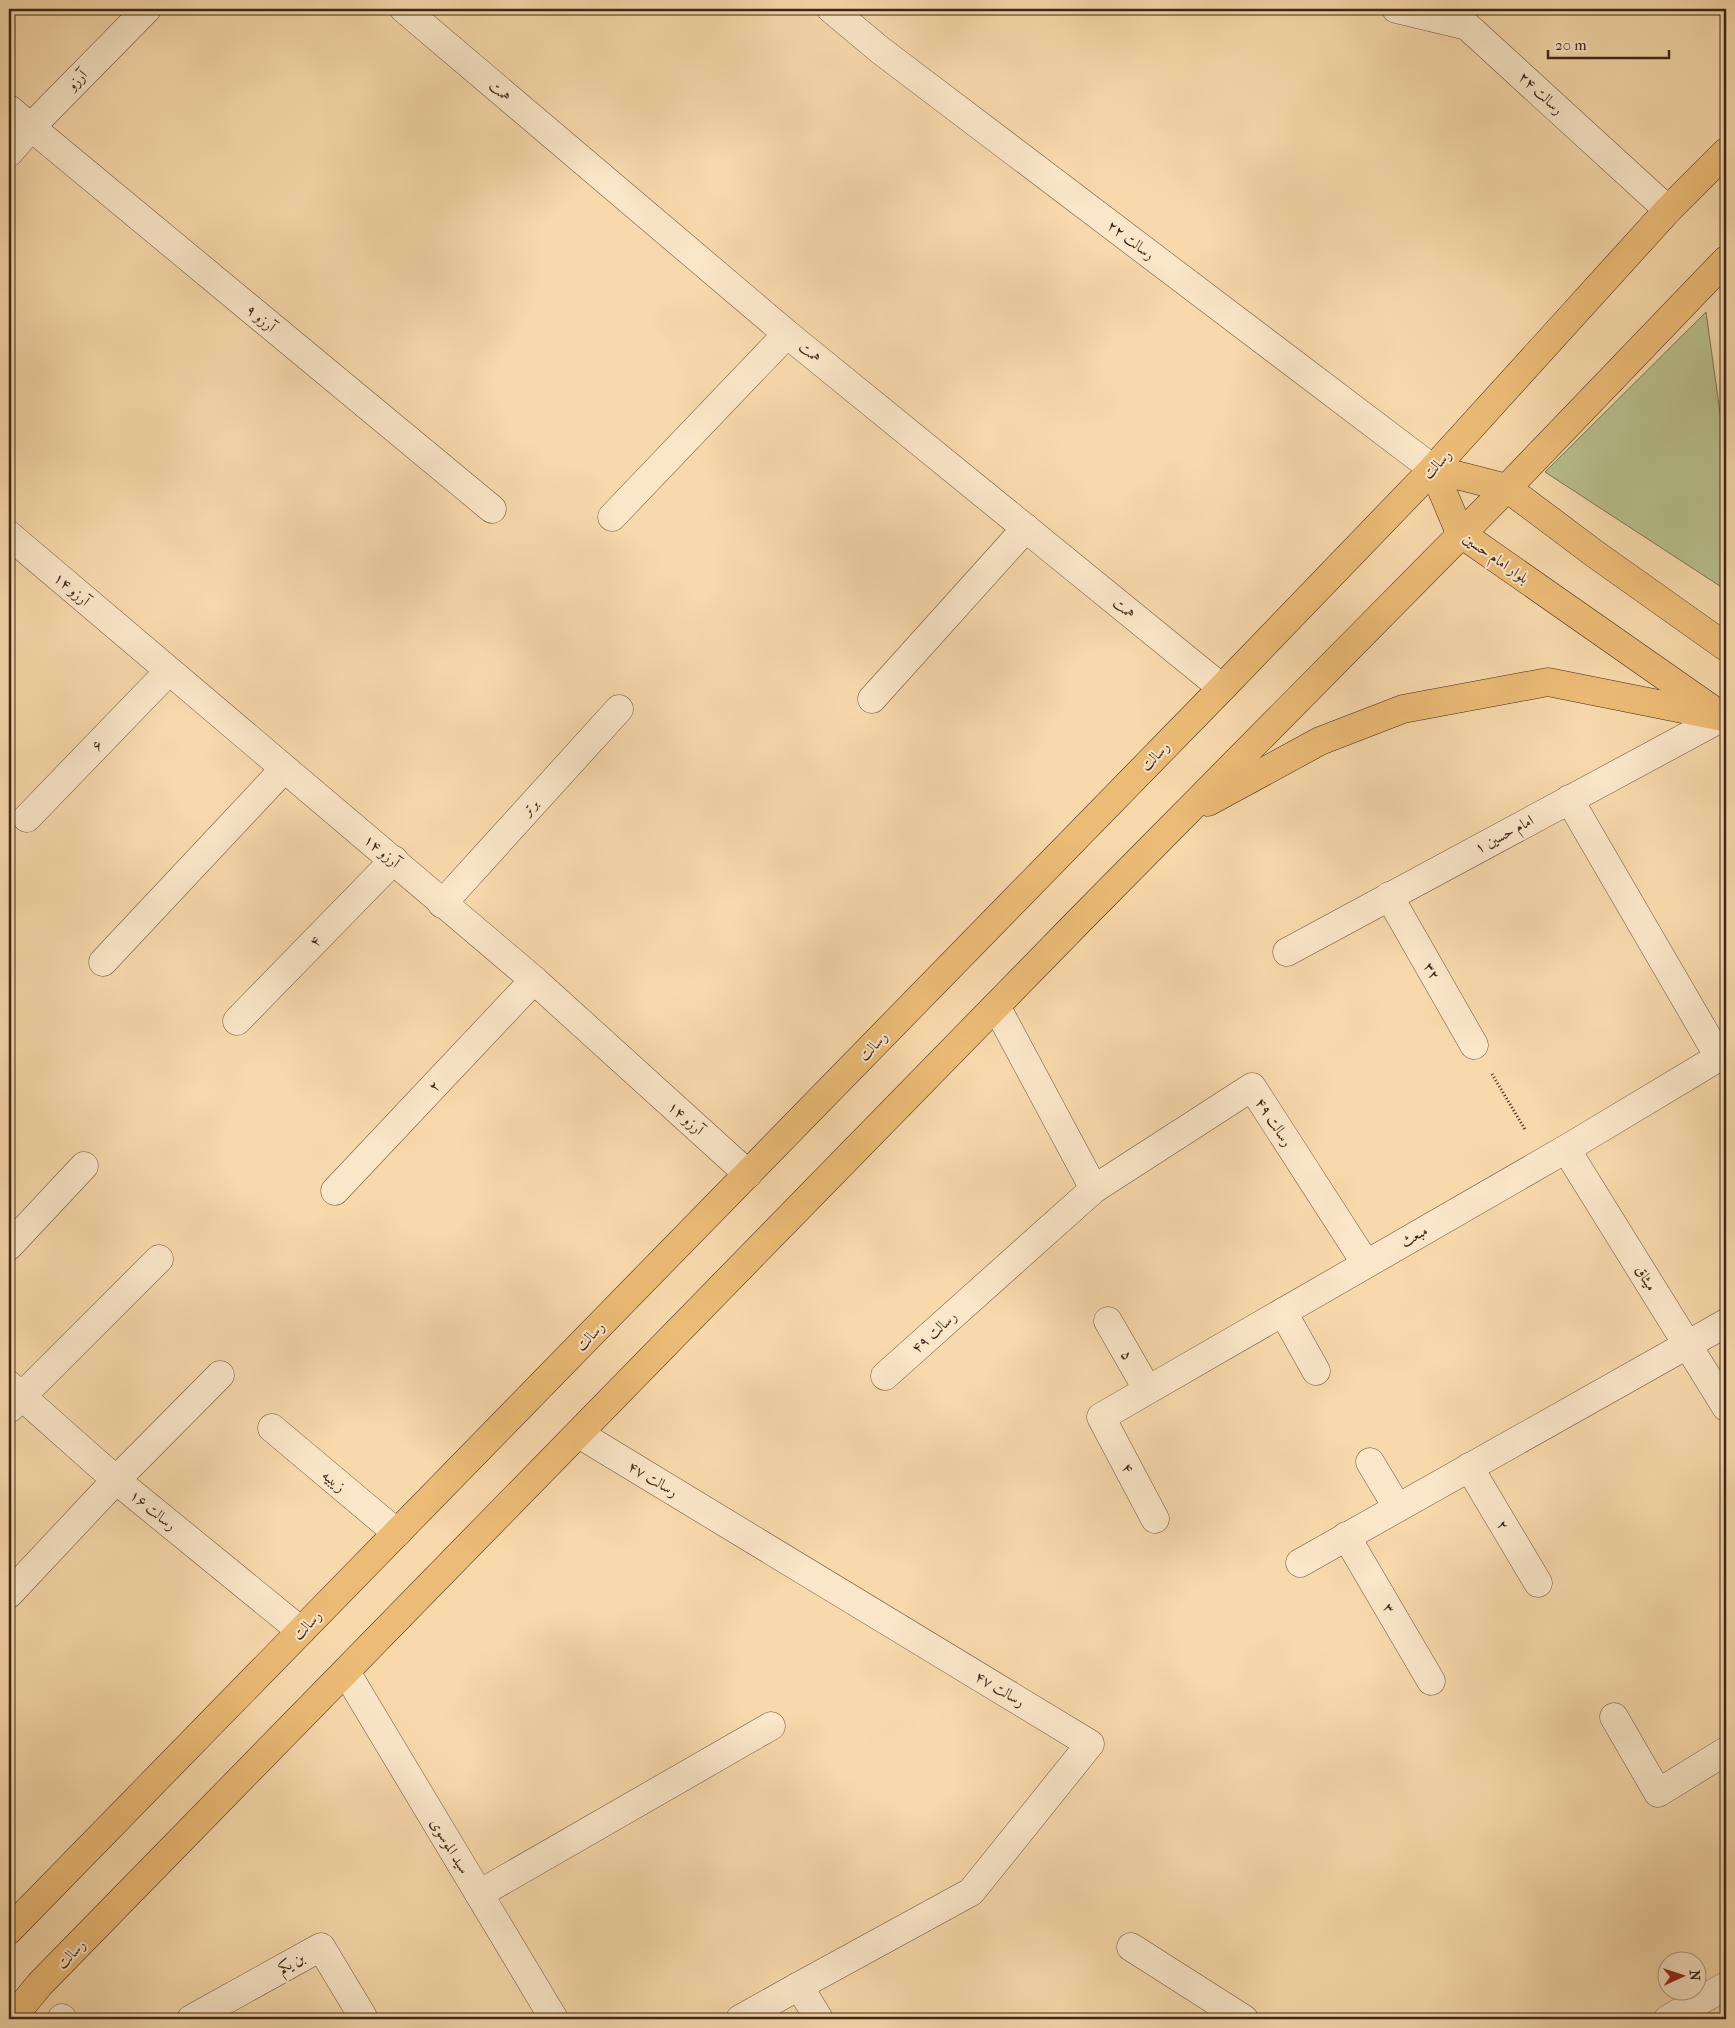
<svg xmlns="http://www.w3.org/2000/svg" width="1735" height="2028" font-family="'IM FELL French Canon',Amiri,serif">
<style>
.green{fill:#b8c08d;stroke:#7b7354}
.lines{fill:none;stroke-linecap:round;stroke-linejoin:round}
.minor-casing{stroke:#6c533f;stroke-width:29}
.major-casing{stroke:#3e261b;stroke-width:29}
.path{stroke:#3e261b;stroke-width:3;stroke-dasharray:1 2.5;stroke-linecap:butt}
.minor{stroke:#fae6c8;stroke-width:28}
.major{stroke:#ecbc76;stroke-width:28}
.labels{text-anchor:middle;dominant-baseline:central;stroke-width:4;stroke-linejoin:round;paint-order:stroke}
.street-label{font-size:15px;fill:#3e261b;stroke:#fae6c8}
</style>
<rect width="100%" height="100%" fill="#f7d9ab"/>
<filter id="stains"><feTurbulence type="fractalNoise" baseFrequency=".004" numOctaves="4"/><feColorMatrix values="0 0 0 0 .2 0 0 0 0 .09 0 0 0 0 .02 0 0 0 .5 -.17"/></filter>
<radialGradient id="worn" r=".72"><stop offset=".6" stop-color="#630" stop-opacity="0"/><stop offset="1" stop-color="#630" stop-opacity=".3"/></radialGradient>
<polygon class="green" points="1706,312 1726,456 1726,590 1545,472"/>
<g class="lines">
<g class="minor-casing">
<g id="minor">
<polyline points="404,9 787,334 1222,688"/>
<polyline points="831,9 880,50 1433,469"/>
<polyline points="1396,9 1467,26 1668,210"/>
<polyline points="9,109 492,509"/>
<polyline points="9,153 31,127 147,9"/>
<polyline points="612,517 787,334"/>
<polyline points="9,535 534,980 748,1174"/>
<polyline points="872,699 1026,528"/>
<polyline points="1569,799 1719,1057"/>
<polyline points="27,818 168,672"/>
<polyline points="1389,896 1474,1045"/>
<polyline points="442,904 619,709"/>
<polyline points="1287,952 1723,717"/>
<polyline points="103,962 284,769"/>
<polyline points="996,1006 1094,1189"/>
<polyline points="237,1021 394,860"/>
<polyline points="1566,1149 1726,1407"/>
<polyline points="335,1191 534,980"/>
<polyline points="9,1246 84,1166"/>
<polyline points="1283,1312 1316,1371"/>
<polyline points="1108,1321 1147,1389"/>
<polyline points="885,1376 1094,1189 1252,1087 1366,1264"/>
<polyline points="9,1385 116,1480 301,1631"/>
<polyline points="10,1408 159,1259"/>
<polyline points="272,1428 397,1533"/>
<polyline points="579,1434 1090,1744 971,1892 799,1986"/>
<polyline points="1370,1462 1397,1507"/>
<polyline points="1469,1467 1538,1583"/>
<polyline points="1155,1519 1101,1417 1566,1149 1726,1053"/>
<polyline points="1346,1536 1431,1681"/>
<polyline points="1300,1563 1726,1323"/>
<polyline points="9,1594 116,1480 220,1375"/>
<polyline points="346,1672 554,2019"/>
<polyline points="1614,1717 1658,1793 1726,1751"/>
<polyline points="479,1894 771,1726"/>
<polyline points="1131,1947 1244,2019"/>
<polyline points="62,2018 62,2019"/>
<polyline points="191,2019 321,1947 363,2017"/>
<polyline points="740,2019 799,1986 819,2019"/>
<polyline points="1668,2019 1726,1986"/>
</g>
</g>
<g class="major-casing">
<g id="major">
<polyline points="1433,469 1460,533 1713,710"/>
<polyline points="1433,469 1507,488 1595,554 1726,647"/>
<polyline points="1208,802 1320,741 1403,709 1548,682 1723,717"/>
<polyline points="9,1930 1222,688 1433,469 1668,210 1726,152"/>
<polyline points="11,2019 40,1984 1079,921 1507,488 1726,260"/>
</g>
</g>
<polyline class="path" points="1492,1074 1526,1131"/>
<use href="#minor" class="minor"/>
<use href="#major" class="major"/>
</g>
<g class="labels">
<g class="street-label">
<text transform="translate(77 80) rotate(-45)">آرزو</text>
<text transform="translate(500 91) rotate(40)">همت</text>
<text transform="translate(1541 93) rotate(43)">رسالت ۲۴</text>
<text transform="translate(1131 240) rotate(37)">رسالت ۲۲</text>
<text transform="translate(261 318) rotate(40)">۹ آرزو</text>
<text transform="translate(810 352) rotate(39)">همت</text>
<text transform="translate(1437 464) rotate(-46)">رسالت</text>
<text transform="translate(1496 558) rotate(35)">بلوار امام حسین</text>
<text transform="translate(72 589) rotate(41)">۱۴ آرزو</text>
<text transform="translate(1124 608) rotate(39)">همت</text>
<text transform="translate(97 745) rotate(-46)">۶</text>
<text transform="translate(1155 756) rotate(-46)">رسالت</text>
<text transform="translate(530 807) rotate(-48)">برتر</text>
<text transform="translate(1504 834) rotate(-28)">امام حسین ۱</text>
<text transform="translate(382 851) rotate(40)">۱۴ آرزو</text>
<text transform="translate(315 941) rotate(-46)">۴</text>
<text transform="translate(1432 971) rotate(60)">۳۲</text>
<text transform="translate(873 1046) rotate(-46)">رسالت</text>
<text transform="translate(434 1086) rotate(-47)">۲</text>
<text transform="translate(686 1118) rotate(42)">۱۴ آرزو</text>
<text transform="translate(1274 1122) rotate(57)">رسالت ۴۹</text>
<text transform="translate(1414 1236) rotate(-30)">مبعث</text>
<text transform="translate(1646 1278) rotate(58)">میثاق</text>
<text transform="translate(934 1332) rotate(-42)">رسالت ۴۹</text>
<text transform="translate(590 1336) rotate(-46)">رسالت</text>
<text transform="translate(1127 1355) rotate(60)">۵</text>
<text transform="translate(1128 1468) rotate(62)">۴</text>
<text transform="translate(653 1479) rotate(31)">رسالت ۴۷</text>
<text transform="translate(334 1481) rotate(40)">زیبیه</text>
<text transform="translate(153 1510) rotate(39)">رسالت ۱۶</text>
<text transform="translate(1503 1525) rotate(59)">۲</text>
<text transform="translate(1389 1608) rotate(60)">۳</text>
<text transform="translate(307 1625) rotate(-46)">رسالت</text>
<text transform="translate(1000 1689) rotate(31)">رسالت ۴۷</text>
<text transform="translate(450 1846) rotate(59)">سید الموسوی</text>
<text transform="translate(71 1954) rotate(-46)">رسالت</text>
<text transform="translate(291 1963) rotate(-29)">بن یکم</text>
</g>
</g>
<rect width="1735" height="2028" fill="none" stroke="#f7d9ab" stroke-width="30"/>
<rect x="10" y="10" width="1715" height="2008" fill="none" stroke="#3e261b" stroke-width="2.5"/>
<rect x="15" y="15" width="1705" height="1998" fill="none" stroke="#3e261b"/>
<g transform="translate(1682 1976) rotate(87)"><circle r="24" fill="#fae6c8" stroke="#af9983"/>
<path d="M0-4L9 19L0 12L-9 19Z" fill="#8f2418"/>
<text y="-8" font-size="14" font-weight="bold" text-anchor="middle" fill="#3e261b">N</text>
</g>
<path d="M1548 50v8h121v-8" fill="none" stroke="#3e261b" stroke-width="2.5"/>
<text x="1555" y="50" font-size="15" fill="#3e261b" stroke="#fae6c8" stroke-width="4" paint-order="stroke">20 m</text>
<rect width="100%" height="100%" filter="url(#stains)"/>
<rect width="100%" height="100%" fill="url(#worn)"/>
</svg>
